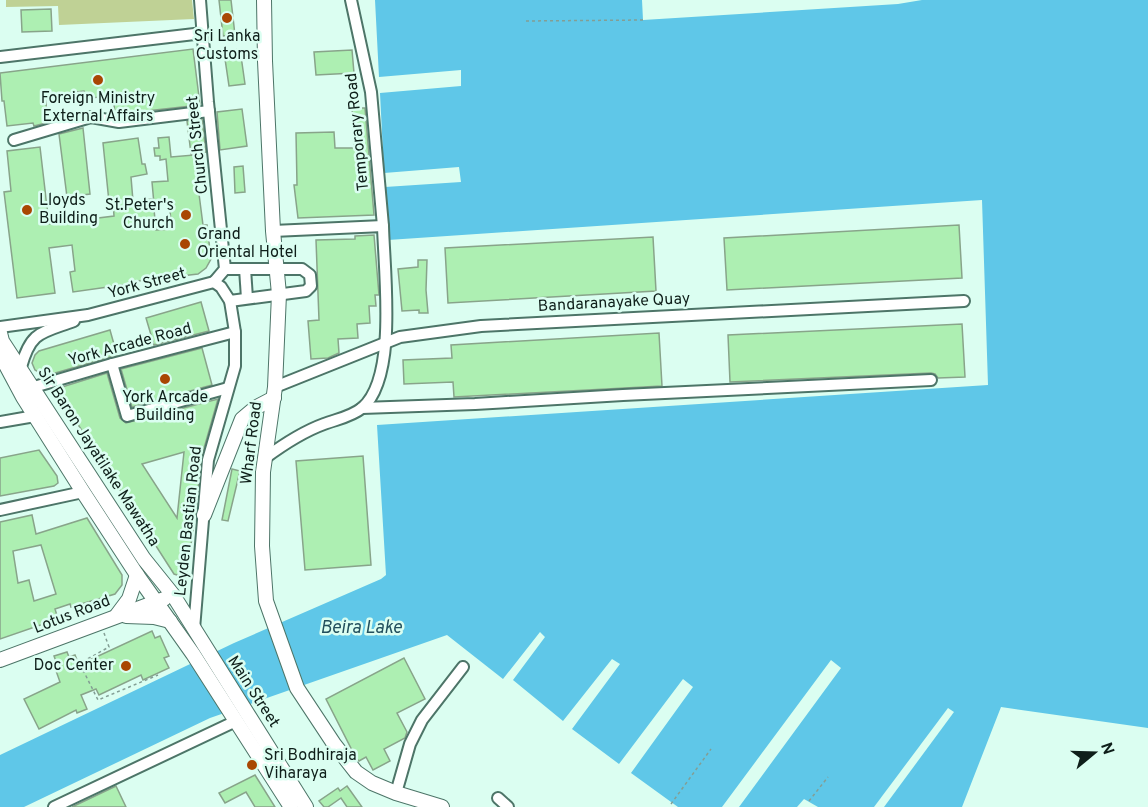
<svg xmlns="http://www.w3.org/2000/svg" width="1148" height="807" font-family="Overpass,sans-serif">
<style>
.green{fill:#bfd195}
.water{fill:#5fc7e8}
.pier{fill:#dbfef1}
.building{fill:#adefb2;stroke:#88a48a;stroke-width:1.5;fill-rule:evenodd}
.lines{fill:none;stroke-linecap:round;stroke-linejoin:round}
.minor-casing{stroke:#4d7568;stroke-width:14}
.major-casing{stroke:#4d7568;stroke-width:16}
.path{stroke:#839e94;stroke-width:1.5;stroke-dasharray:3 3;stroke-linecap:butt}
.minor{stroke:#fff;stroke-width:10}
.major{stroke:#fff;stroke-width:14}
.poi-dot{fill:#a94703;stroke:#dbfef1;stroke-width:2}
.labels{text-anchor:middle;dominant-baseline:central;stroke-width:5;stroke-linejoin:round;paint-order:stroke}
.poi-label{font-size:16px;fill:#0f1f1a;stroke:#dbfef1}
.street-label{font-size:16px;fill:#0f1f1a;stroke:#dbfef1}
.water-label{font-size:18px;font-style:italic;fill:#224f5d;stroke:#dbfef1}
</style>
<rect width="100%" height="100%" fill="#dbfef1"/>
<polygon class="green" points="6,0 192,0 194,19 59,25 58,6 6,7"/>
<polygon class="water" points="375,0 642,0 643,20 898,4 922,0 1148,0 1148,728 1001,707 962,807 818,807 804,799 797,807 739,807 841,668 831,660 722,807 678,807 631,773 693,687 683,679 619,764 572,729 620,664 612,659 563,721 513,680 545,637 540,632 503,679 447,635 210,718 24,807 0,807 0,755 234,643 381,579 386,575 377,425 988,385 982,200 388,240 385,187 461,182 459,167 384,173 380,93 461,86 461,70 379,77"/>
<polygon class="pier" points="948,708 954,712 884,807 874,807"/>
<g class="building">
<polygon points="219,0 231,0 235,35 223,36"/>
<polygon points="51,9 52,31 22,32 21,10"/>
<polygon points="193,49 200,105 119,114 115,114 113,95 85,99 84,91 45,96 47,112 44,112 46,123 34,126 33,123 7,126 4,101 2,101 0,73"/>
<polygon points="240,49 245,84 229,86 224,52"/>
<polygon points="352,50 354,73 316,75 314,52"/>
<polygon points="352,108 365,108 374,215 298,218 294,185 297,185 296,133 334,132 335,148 354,148"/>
<polygon points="242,109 247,146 220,150 217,112"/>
<polygon points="202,119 206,152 191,154 187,121"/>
<polygon points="83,128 90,194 67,197 59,134"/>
<polygon points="169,137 171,157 194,155 203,225 207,225 211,259 206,268 198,274 129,282 129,284 73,292 70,272 75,271 72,245 49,248 55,293 17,298 4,192 11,191 7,151 40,147 49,224 114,216 113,202 109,202 103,143 138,138 142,164 145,164 147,174 131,177 133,201 153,199 156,230 172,229 169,203 154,204 152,182 168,181 166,159 160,160 160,156 155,156 154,148 159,148 158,138"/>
<polygon points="243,166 245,192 235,193 234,167"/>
<polygon points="959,225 962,278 727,290 724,238"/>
<polygon points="374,235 379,295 375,295 376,306 369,306 370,323 357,324 358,338 338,339 339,353 328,358 311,359 308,321 319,320 316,240 355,239 355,236"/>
<polygon points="653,237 656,291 448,303 445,248"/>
<polygon points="418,260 427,260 426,290 428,313 419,313 419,310 402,311 398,269 418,267"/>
<polygon points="201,302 209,331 154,345 146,318"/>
<polygon points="962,324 965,377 938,378 935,374 931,373 730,382 728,335"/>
<polygon points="110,330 117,355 45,376 35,370 32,363 35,355 39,351"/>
<polygon points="659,333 662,386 454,397 453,382 404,384 403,360 452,358 451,345"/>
<polygon points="202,348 212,385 132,407 121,369"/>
<path d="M 107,373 L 120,418 L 126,423 L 218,399 L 201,459 L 196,510 L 187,572 L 180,576 L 174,574 L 61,398 L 62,387 ZM 184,452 L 177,518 L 142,464 Z"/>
<polygon points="39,450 57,476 58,483 54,486 0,496 0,458"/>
<polygon points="363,456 371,565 305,570 296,461"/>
<polygon points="232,469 240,471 228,521 222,520"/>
<path d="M 32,515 L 36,534 L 87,518 L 122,575 L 122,585 L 115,594 L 71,607 L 70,604 L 55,609 L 58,619 L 0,639 L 0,522 ZM 41,545 L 56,594 L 34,601 L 29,580 L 18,583 L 13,551 Z"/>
<polygon points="152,631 155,638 160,636 169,656 164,658 169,668 143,680 141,675 99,695 96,689 81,695 87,709 77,713 76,710 39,729 24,699 60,682 54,665 57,664 54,656 67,652 69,657 75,655 79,665"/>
<polygon points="404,658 425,699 397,713 407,732 405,738 384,749 390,761 373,770 366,757 359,761 356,758 326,699"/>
<polygon points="255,775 275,807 255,807 246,792 225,803 219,793"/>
<polygon points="116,786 126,807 72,807"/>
<polygon points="347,786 362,807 347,807 341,798 328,807 324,807 319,801 338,788 340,791"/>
</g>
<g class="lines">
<g class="minor-casing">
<g id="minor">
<polyline points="200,0 208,102 225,269 214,282"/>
<polyline points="351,0 371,92 383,226"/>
<polyline points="0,57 203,33"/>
<polyline points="14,140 91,117 119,122 209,111"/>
<polyline points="225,269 302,269 310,275 311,286 306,291 230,301"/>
<polyline points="245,269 247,298"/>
<polyline points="0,327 88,315 214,282"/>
<polyline points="112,364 127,416 228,388"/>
<path d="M 21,367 C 31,331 41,333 74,321"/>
<polyline points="34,387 112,364 235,332"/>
<polyline points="275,387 400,337 481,326 964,301"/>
<polyline points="362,408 475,404 623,395 931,380"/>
<polyline points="0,422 35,416"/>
<path d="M 265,458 C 284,444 302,432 324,424 C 337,419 351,417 362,408 C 398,378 384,271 383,226 L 273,231"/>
<polyline points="0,510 83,492"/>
<polyline points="194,629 208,460 235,366 235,332 230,301 221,287 214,282"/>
<polyline points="396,793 410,744 422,720 463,667"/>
<polyline points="498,798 508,807"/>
<polyline points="54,807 236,721"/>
</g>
</g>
<g class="major-casing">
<g id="major">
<polyline points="264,0 265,61 273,231 279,294 275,387 263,472 262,546 266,601 297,688 334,744 356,772 372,783 396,793 442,807"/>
<polyline points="0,333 2,341 144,559 173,595 306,807"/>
<polyline points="0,354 23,397 83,492 137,575 193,654 291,807"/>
<polyline points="204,515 242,419 255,408 274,398"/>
<polyline points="117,615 129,599 137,575"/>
<polyline points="126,616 154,617 170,621"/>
<polyline points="0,660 164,599"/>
</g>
</g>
<g class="path">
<polyline points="526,21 643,20"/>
<polyline points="104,633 109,647 82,662 83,670 98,700 158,675"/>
<polyline points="809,801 828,777"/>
<polyline points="671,804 711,749"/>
</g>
<use href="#minor" class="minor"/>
<use href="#major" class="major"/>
</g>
<g class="poi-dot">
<circle cx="227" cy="18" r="6"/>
<circle cx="98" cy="80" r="6"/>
<circle cx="27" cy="210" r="6"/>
<circle cx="186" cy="215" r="6"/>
<circle cx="185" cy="244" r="6"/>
<circle cx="165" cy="379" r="6"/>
<circle cx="126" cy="666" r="6"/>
<circle cx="252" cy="765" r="6"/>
</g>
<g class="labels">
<g class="poi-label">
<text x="227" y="37">Sri Lanka<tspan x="227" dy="18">Customs</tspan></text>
<text x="98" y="99">Foreign Ministry<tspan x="98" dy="18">External Affairs</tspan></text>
<text x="39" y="201" text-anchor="start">Lloyds<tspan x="39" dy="18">Building</tspan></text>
<text x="174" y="206" text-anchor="end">St.Peter's<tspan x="174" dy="18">Church</tspan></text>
<text x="197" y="235" text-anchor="start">Grand<tspan x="197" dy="18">Oriental Hotel</tspan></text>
<text x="165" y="398">York Arcade<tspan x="165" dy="18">Building</tspan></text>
<text x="114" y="666" text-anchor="end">Doc Center</text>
<text x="264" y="756" text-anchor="start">Sri Bodhiraja<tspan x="264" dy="18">Viharaya</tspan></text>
</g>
<g class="street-label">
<text transform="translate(358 132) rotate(-96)">Temporary Road</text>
<text transform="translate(198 145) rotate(-96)">Church Street</text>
<text transform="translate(147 284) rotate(-15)">York Street</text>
<text transform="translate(614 303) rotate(-3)">Bandaranayake Quay</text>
<text transform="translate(130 345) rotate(-15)">York Arcade Road</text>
<text transform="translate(252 443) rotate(-83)">Wharf Road</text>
<text transform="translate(98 457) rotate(57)">Sir Baron Jayatilake Mawatha</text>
<text transform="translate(189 521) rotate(-84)">Leyden Bastian Road</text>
<text transform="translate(72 615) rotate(-21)">Lotus Road</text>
<text transform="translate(253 692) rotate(57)">Main Street</text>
</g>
<g class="water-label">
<text x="361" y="628">Beira Lake</text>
</g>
</g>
<g transform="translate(1094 753) rotate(71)" stroke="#dbfef1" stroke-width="4.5" paint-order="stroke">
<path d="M0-4.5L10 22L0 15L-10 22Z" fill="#0f1f1a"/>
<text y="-9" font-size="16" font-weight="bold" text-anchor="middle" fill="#0f1f1a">N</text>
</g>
</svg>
